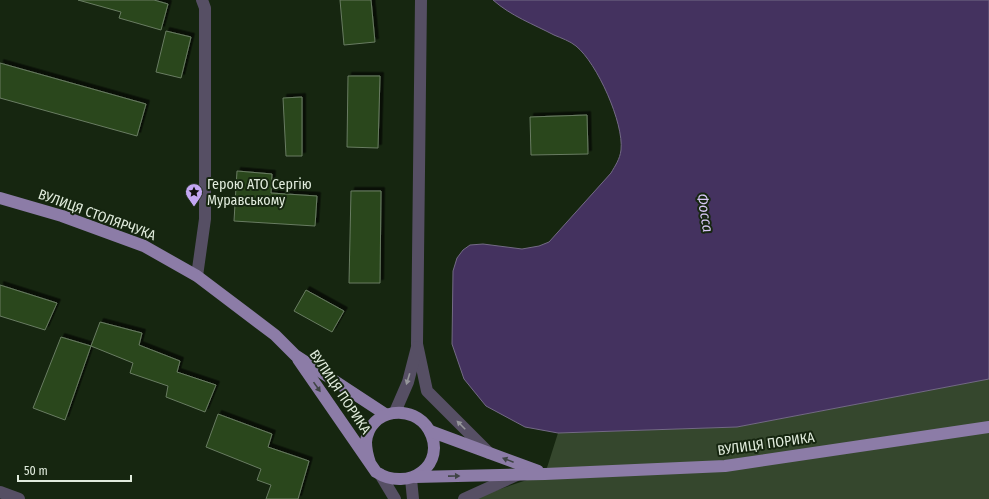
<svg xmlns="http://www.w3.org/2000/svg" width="989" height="499" font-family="'Fira Sans Condensed',sans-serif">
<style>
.green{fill:#35472d}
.water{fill:#44325f;stroke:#736a85}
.building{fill:#29471b;stroke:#697c62;filter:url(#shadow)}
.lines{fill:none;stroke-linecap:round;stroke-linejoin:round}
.minor{stroke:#564f64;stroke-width:12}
.major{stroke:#8c7ca7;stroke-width:12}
.oneway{fill:#95969a}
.oneway2{fill:#3f4445}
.labels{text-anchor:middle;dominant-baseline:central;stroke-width:4;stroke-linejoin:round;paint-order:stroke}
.poi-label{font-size:14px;fill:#e1ecdd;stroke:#162610;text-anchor:start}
.street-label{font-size:14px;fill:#e1ecdd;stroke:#162610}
.water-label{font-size:15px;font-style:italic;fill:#d8c8f6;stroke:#162610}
</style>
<defs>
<filter id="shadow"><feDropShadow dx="3.5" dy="-3.5" stdDeviation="0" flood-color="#0009"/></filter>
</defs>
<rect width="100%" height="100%" fill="#162610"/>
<polygon class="green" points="989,379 989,499 470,499 545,474 558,433 737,427"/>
<path class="water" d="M 493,0 L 989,0 L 989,379 L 737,427 L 558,433 L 525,427 L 486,406 L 464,379 L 452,344 L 453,271 L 457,258 L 463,250 L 470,245 L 483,244 L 522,249 L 539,246 L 549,242 L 611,173 C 615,166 620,159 621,150 C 624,123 597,63 576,46 C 570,41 561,38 554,35 C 533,24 511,16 493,0 Z"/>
<g class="building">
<polygon points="78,0 154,0 168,4 161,30 119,18 121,12"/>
<polygon points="340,0 371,0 375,42 344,45"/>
<polygon points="166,31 191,37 181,78 156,72"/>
<polygon points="0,63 146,104 137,136 0,98"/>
<polygon points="348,76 380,76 378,148 347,147"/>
<polygon points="302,97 302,156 286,156 283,98"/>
<polygon points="587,115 588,154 531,155 530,117"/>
<polygon points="237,171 272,174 271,193 317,196 315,226 234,221"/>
<polygon points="351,191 381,191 380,283 349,283"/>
<polygon points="0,285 57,303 45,330 0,316"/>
<polygon points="306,290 344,311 332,332 294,311"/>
<polygon points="100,322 142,333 139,345 180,361 177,372 216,385 205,412 166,397 168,386 130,373 133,363 91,346"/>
<polygon points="61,337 91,346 65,420 33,408"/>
<polygon points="218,414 272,434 268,447 309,461 298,499 266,499 271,485 257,480 261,469 206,447"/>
</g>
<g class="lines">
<g class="minor">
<polyline points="421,0 417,344 427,391 489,453"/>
<polyline points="197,276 205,219 205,8 202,0"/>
<polyline points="395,412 408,382 417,347"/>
<polyline points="380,474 395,499"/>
<polyline points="411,479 413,499"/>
<polyline points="0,492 19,499"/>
<polyline points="464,499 519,474"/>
</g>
<g class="major">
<polyline points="0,198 62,216 144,246 197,276 275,335 295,355 385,414"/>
<path d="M 298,359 L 376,472 C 409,493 448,464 429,430 C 414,403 369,408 366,442 C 366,449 368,457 370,463"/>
<polyline points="430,431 538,471"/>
<polyline points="415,477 545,474 725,466 989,427"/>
</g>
</g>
<defs><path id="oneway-solid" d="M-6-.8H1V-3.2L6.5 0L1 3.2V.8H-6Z"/></defs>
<g class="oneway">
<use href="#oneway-solid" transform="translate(408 379) rotate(107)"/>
<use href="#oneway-solid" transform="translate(461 425) rotate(-135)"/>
</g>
<g class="oneway2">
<use href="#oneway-solid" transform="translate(317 387) rotate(55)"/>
<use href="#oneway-solid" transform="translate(508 460) rotate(-159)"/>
<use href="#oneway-solid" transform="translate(454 476) rotate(-1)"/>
</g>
<defs>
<g id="sight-pin" transform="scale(0.9)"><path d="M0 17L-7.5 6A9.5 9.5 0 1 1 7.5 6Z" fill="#c3a7f2" stroke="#162610"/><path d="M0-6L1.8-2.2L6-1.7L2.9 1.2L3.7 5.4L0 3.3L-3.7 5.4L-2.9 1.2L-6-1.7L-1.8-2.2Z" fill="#111"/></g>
</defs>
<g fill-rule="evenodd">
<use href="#sight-pin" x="194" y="192"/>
</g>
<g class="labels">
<g class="poi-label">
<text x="207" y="184">Герою АТО Сергію<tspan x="207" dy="16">Муравському</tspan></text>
</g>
<g class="street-label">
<text transform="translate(97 215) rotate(20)">ВУЛИЦЯ СТОЛЯРЧУКА</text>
<text transform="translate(340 392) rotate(56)">ВУЛИЦЯ ПОРИКА</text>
<text transform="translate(766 444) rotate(-8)">ВУЛИЦЯ ПОРИКА</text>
</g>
<g class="water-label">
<text transform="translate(705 213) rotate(81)">Фосса</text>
</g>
</g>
<path d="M18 475v6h113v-6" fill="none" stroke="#e1ecdd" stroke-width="2"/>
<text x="24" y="475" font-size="12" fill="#e1ecdd" stroke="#162610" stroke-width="3" paint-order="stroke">50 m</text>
</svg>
